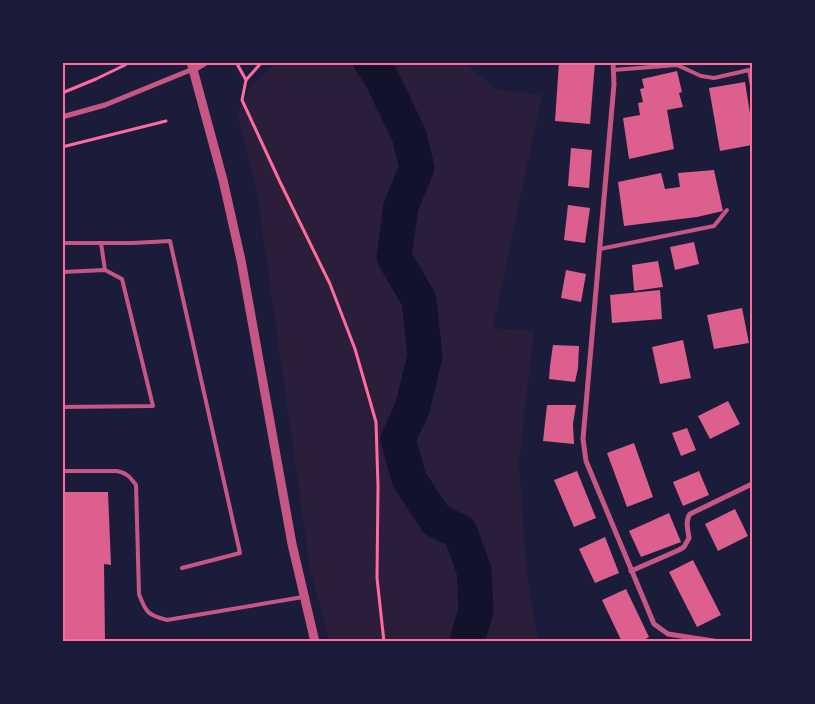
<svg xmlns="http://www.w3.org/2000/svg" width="815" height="704" font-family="Rubik,sans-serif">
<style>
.green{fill:#2a1e3b}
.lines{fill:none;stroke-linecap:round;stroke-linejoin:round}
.river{stroke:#12122b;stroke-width:35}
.building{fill:#dd5f8e}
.path{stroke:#ff6b9d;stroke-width:3}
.service{stroke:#c65784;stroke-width:4}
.minor{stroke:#c65784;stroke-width:5}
.tertiary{stroke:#c65784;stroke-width:9}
.neatline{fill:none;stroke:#ff6b9d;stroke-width:2}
</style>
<rect width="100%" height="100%" fill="#1b1b3a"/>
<polygon class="green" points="278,63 465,63 496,89 542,95 493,328 534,331 519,463 527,576 538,641 329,641 310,568 257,192 237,113 252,84"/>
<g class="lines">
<polyline class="river" points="371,62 381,77 409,135 417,168 401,206 394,257 419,300 425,356 412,409 398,439 409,479 436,520 460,532 474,570 476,610 467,642"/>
</g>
<g class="building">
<polygon points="559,62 595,62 590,124 555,121"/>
<polygon points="677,71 682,92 679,93 683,107 667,110 674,149 629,159 623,118 640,115 638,103 643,102 640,89 644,88 642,79"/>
<polygon points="745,82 752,126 752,145 720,151 709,88"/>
<polygon points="571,148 592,150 589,188 568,186"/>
<polygon points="714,170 723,211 697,217 624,226 618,182 661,173 665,189 680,187 678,173"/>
<polygon points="568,205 590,208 585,243 564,240"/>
<polygon points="694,242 699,264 675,270 670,247"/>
<polygon points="658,261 663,287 634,291 632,265"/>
<polygon points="566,270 586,274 581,302 561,298"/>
<polygon points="660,290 662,319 612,323 610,295"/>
<polygon points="742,308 749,343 714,349 707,315"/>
<polygon points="683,340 691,378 660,384 652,347"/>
<polygon points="553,345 579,346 578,368 575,382 549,379 550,366"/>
<polygon points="728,401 740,424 710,439 698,416"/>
<polygon points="547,405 576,405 573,424 574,444 543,441"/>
<polygon points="687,428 696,450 681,456 672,433"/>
<polygon points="634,443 653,497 627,507 607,453"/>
<polygon points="577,471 596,518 574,527 554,480"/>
<polygon points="699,471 709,495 683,506 673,482"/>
<polygon points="62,492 108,492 111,565 104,564 105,642 62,642"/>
<polygon points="735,509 748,536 718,551 705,524"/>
<polygon points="669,513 681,542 641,557 629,531"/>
<polygon points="605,537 619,573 595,583 579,549"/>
<polygon points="693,560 721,615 697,627 669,572"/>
<polygon points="626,589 649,637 640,642 622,642 602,600"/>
</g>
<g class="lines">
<g class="path">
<polyline points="236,62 246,80 242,100 280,182 330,284 355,349 376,422 378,486 377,578 384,642"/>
<polyline points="246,80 262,62"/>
<polyline points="62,93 96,79 125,65 128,62"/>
<polyline points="62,147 166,121"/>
</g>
<g class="service">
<polyline points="613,70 677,65 701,76 714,78 749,70 752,86"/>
<polyline points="62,243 133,243 170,241 240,553 182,568"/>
<polyline points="101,243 105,270"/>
<polyline points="600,249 714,226 727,210"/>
<polyline points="62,272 105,270 122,279 153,406 62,407"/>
<path d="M 62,471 L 117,471 C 127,473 130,477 136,485 L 139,594 C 146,613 148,615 167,620 L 303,597"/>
</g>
<g class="minor">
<polyline points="613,62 614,84 583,439 586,461 654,624 668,634 720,642"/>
<polyline points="62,117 105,105 193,69"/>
<path d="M 631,571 L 679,550 L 684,547 L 689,538 C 688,530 685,521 690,514 L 752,484"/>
</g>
<g class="tertiary">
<polyline points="191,62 223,180 241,260 292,544 315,642"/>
<polyline points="194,68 204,62"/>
</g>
</g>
<rect width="815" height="704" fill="none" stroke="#1b1b3a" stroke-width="128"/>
<rect x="64" y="64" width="687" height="576" class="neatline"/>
</svg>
